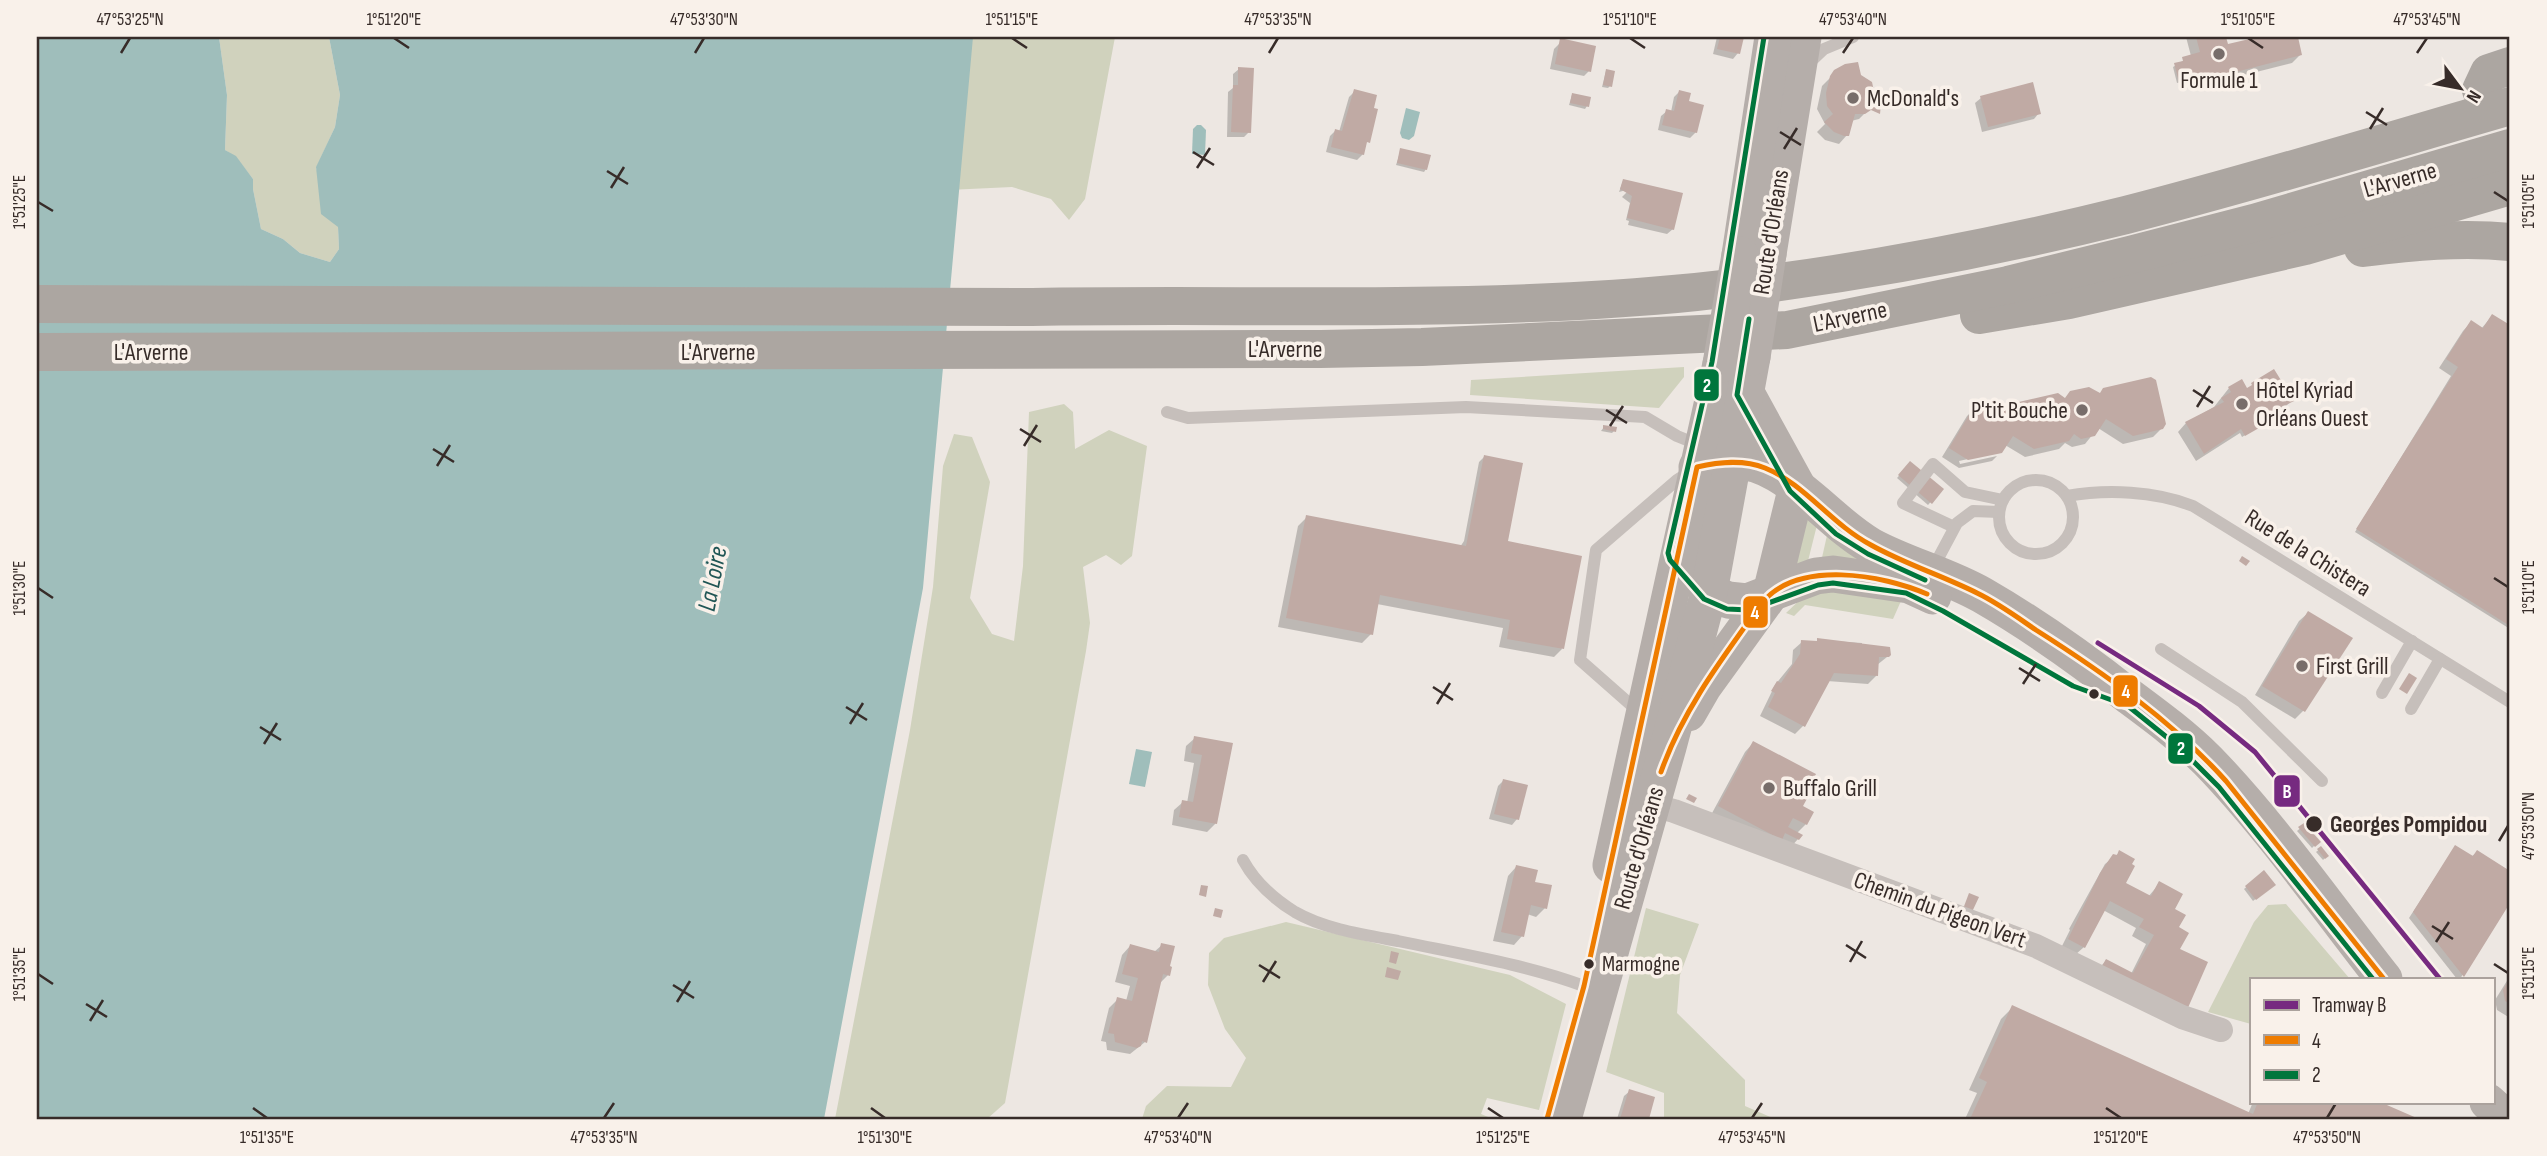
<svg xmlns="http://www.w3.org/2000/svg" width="2547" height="1156" font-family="'Sofia Sans Condensed',sans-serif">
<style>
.green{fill:#d0d2bd}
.water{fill:#9fbebb}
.shadow{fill:#0003}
.building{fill:#c0aaa4}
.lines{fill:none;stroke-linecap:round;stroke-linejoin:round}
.lane{stroke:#c6bfbb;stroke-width:12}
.street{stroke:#c6bfbb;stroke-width:24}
.primary{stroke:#b5aeaa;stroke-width:37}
.highway{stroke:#aca6a1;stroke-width:38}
.primary-bridge{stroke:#b5aeaa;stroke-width:37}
.bus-1-casing{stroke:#f9f1ea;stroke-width:10}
.bus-2-casing{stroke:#f9f1ea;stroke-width:10}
.bus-1{stroke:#ee7c00;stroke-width:5}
.bus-2{stroke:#00763c;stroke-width:5}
.tram-1-casing{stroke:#f9f1ea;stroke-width:10}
.tram-1{stroke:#762a80;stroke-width:5}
.ticks{fill:none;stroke:#372c29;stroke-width:2.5}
.poi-dot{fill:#776d6a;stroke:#f9f1ea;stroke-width:2.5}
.bus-dot{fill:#372c29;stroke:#f9f1ea;stroke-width:2.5}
.labels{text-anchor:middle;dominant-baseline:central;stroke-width:7;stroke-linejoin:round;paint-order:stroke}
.bus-label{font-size:22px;fill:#372c29;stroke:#f9f1ea;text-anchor:start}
.poi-label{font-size:24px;fill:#372c29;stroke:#f9f1ea;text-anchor:start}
.street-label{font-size:24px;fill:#372c29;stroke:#f9f1ea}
.stop-label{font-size:24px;font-weight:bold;fill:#372c29;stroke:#f9f1ea;text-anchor:start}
.water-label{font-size:26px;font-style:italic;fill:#205655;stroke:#f9f1ea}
.line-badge{stroke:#f9f1ea;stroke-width:2.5}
.badge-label{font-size:19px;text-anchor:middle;font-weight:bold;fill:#fff}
.neatline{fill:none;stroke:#372c29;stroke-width:2.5}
.ticks-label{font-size:18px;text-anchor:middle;fill:#372c29}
</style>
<rect width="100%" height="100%" fill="#ede7e2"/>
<g class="green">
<polygon points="219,37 329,37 340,95 335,127 316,168 338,227 339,249 330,262 300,253 283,239 261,229 253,189 253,179 236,157 225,150 227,95"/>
<polygon points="960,37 1115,37 1085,199 1069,220 1051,199 1012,187 948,190"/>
<polygon points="1684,367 1684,377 1659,408 1470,395 1471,380"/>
<polygon points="1064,404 1073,412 1075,449 1109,430 1147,446 1132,556 1121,565 1106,555 1083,567 1090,623 1086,651 1005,1103 987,1119 835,1119 910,730 933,587 943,466 954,434 972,437 990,482 970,598 992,634 1014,641 1023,566 1029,412"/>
<polygon points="1806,512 1818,521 1807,565 1792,572"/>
<polygon points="1828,531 1886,566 1821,562"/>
<polygon points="1826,590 1901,601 1893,619 1805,605 1794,616 1786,613 1805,595"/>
<polygon points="2286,904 2350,979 2251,979 2251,1024 2208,1012 2254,922 2268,905"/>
<polygon points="1646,908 1699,924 1680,975 1677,1013 1745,1080 1745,1106 1775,1119 1664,1119 1664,1093 1606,1072"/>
<polygon points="1286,922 1510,975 1566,1004 1539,1110 1487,1098 1481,1114 1493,1119 1142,1119 1146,1106 1167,1086 1231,1087 1246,1058 1225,1029 1208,985 1209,953 1224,938"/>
</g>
<g class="water">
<polygon points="37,37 219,37 227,95 225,150 236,156 253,179 253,189 261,229 283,239 300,253 330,262 339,249 338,227 321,214 316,167 335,127 340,95 329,37 973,37 923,588 824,1119 37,1119"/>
<polygon points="1406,108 1420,112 1414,136 1409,140 1402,138 1400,133"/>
<polygon points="1197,125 1201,125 1206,130 1205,155 1192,154 1193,129"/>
<polygon points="1136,749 1152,752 1145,787 1129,784"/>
</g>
<g class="shadow">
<polygon points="1717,37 1742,37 1738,53 1733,59 1713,54"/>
<polygon points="2186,37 2224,37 2226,47 2265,37 2296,37 2300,55 2292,63 2189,89 2186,81 2177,83 2173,67 2191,56"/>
<polygon points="1560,43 1589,71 1584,76 1550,69 1554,49"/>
<polygon points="1840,68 1859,76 1868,110 1859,119 1851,121 1847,135 1839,144 1825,140 1817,132 1825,124 1817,109 1822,86"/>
<polygon points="1239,69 1249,132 1244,137 1227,137 1228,92 1233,88 1233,74"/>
<polygon points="1606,71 1610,86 1608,88 1602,87"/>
<polygon points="1355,91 1363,154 1357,160 1326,152 1330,136 1335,131 1339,132 1349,97"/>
<polygon points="1679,92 1687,103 1696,132 1690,138 1658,130 1661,116 1667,111 1671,112 1674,97"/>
<polygon points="1572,95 1587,106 1585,109 1569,105"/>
<polygon points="1981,98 2039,113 2034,119 1982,132 1975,103"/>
<polygon points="1401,150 1426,169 1424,172 1396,165"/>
<polygon points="1623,181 1673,229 1667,234 1628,225 1629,221 1626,220 1630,203 1622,197 1630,189 1619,192"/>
<polygon points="2492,316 2510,328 2510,629 2355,532 2451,376 2439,368 2463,331 2471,322 2481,329"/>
<polygon points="2274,371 2291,401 2283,409 2254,425 2254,430 2242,437 2240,433 2196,461 2178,432 2186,423 2214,407 2229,388 2246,390"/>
<polygon points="2064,399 2162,428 2153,437 2123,444 2098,428 2085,444 2072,447 2065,443 2059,449 2025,457 2005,445 2000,452 1959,461 1960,464 1997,456 1992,461 1959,468 1942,457 1967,416 1976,407 2006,412"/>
<polygon points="1604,427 1614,431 1612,433 1601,431"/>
<polygon points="1484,457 1506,540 1562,649 1554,657 1499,647 1503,628 1377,604 1371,634 1362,643 1278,627 1298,526 1307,517 1460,547 1464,541 1479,462"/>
<polygon points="1910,463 1941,490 1928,505 1897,478"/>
<polygon points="2308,613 2350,639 2303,711 2295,719 2255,695 2299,621"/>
<polygon points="1818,640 1862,643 1862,646 1887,657 1877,665 1876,676 1868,684 1827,681 1803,726 1795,734 1760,716 1775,685 1792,664 1793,650 1802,642 1815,643"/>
<polygon points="1195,738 1230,744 1216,823 1207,832 1172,825 1174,810 1183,802 1187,803 1194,763 1184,761 1186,746"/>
<polygon points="1753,743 1798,805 1812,813 1806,824 1797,833 1798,839 1790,848 1711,815 1745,752"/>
<polygon points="1503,781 1517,819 1512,825 1489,819 1498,786"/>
<polygon points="2304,825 2318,842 2312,848 2297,831"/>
<polygon points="2455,847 2471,857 2477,852 2510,873 2510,899 2460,979 2457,979 2409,918"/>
<polygon points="2321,848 2327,856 2323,860 2316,852"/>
<polygon points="2119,853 2124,884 2148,897 2159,884 2172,910 2177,928 2178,950 2177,1017 2098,969 2106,961 2131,974 2146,944 2132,936 2136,928 2103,910 2084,947 2075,955 2061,948 2070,930 2069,929 2105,864"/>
<polygon points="1516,867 1545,908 1536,917 1527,914 1522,936 1514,945 1493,941 1508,876"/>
<polygon points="2264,873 2273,885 2253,901 2244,889"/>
<polygon points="1162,945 1168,975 1159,984 1145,1042 1130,1054 1107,1050 1106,1042 1101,1041 1109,1008 1118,999 1126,1001 1130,986 1115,982 1122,955 1130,946 1154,952"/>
<polygon points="2510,976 2510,1018 2497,1010 2495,1000"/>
<polygon points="2012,1008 2248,1114 2253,1102 2376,1102 2415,1119 1965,1119 1977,1093 1969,1090 2001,1019"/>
<polygon points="1630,1091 1653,1098 1647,1119 1617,1119 1624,1096"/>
</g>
<g class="building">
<polygon points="1720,37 1744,37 1740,54 1717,49"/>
<polygon points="2196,37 2226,37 2228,44 2258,37 2298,37 2302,55 2197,82 2189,83 2188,79 2179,82 2174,63 2183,61 2182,57 2200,52"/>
<polygon points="1560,38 1596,46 1591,72 1555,64"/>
<polygon points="1858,62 1861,75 1872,82 1875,96 1879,97 1878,102 1881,104 1880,114 1871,110 1865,114 1855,114 1849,136 1844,136 1834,132 1824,122 1833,114 1827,106 1826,93 1830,76 1834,70 1845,64"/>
<polygon points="1238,67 1254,68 1251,133 1231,132 1233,85 1238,85"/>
<polygon points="1606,69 1615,71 1612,87 1603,85"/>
<polygon points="2033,82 2041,114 1988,127 1980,96"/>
<polygon points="1354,89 1377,95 1374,108 1378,109 1370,143 1367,142 1364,155 1331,147 1335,129 1342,131"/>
<polygon points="1679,90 1691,93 1689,101 1704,105 1697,133 1662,125 1666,109 1674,111"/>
<polygon points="1572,93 1591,97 1589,107 1570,103"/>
<polygon points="1400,148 1431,155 1427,170 1397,163"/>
<polygon points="1623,179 1683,193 1674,230 1627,218 1632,196 1620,189"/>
<polygon points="2492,314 2510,325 2510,626 2356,529 2458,367 2446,359 2471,320 2483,328"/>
<polygon points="2274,369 2294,401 2254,421 2259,428 2245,436 2241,429 2204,454 2185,422 2224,402 2221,398 2231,392 2228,387 2242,379 2247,388 2252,385 2251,383"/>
<polygon points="2151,377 2156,380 2166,424 2163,429 2133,436 2106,419 2095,436 2081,439 2074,434 2069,441 2034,449 2013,436 2002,453 1968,460 1949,448 1975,405 1993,401 2007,410 2010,404 2058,393 2065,398 2070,391 2089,387 2100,393 2103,388"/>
<polygon points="1603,425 1617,427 1616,432 1603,429"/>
<polygon points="1484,455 1523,463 1508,541 1582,556 1564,649 1507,639 1510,620 1380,595 1373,635 1286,618 1306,515 1466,546"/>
<polygon points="1910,461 1944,489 1932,504 1898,475"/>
<polygon points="2242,556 2250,561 2246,566 2239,561"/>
<polygon points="2308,611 2353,638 2305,712 2262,686"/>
<polygon points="1817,638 1890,647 1891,655 1889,657 1879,657 1878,676 1834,673 1805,727 1768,707 1775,693 1771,691 1777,681 1781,683 1800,654 1801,640 1817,641"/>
<polygon points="2371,660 2379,665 2371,678 2363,674"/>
<polygon points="2409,673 2417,678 2407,694 2399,689"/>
<polygon points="1194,736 1233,743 1217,824 1179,817 1182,800 1193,802 1202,755 1191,753"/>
<polygon points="1753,741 1816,774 1811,785 1814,786 1803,806 1814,812 1807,825 1793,818 1788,827 1803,835 1799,840 1785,833 1782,840 1718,806"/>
<polygon points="1503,779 1528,785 1519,820 1494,814"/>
<polygon points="1689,794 1697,798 1694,803 1686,799"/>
<polygon points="2304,823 2321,842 2315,847 2298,827"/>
<polygon points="2455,845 2473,856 2477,850 2510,871 2510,903 2464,977 2413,912"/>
<polygon points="2321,846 2329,856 2325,859 2317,849"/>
<polygon points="2119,850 2135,859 2132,864 2135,866 2126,883 2151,896 2159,881 2183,894 2175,909 2186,915 2179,927 2189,933 2180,949 2208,962 2187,1010 2102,966 2106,959 2133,973 2154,935 2139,927 2144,919 2110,901 2085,948 2068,939 2100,873 2113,854 2117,855"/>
<polygon points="1516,865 1538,870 1535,882 1552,885 1547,909 1531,905 1524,937 1501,932"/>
<polygon points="2264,870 2276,885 2256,900 2245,886"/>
<polygon points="1201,885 1208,886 1206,897 1199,895"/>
<polygon points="1969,893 1979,897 1972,912 1963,909"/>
<polygon points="1215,908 1223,910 1221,918 1213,916"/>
<polygon points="1161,943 1175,946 1170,966 1172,967 1170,976 1163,974 1147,1043 1142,1041 1141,1046 1137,1048 1115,1042 1114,1034 1108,1033 1117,997 1132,1001 1138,978 1122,974 1130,944 1159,952"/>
<polygon points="1391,951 1399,953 1396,964 1389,962"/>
<polygon points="1387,967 1401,971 1398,980 1385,977"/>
<polygon points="2510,978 2510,1004 2505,1001 2503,990"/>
<polygon points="2012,1005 2253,1114 2258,1102 2380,1102 2419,1119 1970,1119 1987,1082 1979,1078"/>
<polygon points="1629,1089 1655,1097 1649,1119 1620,1119"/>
</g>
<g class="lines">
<g class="lane">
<polyline points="1807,65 1824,49 1853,37"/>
<polyline points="1167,412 1188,418 1466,407 1645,417 1677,436 1699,445"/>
<circle cx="2036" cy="517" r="37"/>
<path d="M 2067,496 C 2107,489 2155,491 2193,506 L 2510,702"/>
<polyline points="1954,527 1903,503 1933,464 1965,492 2003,500"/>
<polyline points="1933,568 1957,523 1973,511 1999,512"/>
<polyline points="2161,649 2242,702 2322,781"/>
<polyline points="2382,693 2412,641"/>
<polyline points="2411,709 2440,659"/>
<polyline points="1639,712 1580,660 1596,550 1677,480 1691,471"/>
<path d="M 1243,860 C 1255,882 1274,899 1295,912 C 1324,929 1365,935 1398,941 C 1460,954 1524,964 1584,986"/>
</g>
<polyline class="street" points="1651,805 1674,811 2036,946 2182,1017 2221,1030"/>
<g class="primary">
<polyline points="1768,254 1803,37"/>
<polyline points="1740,255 1773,37"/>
<path d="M 1697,467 C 1706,465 1714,463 1723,461 C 1783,454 1823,519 1871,546 C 1906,565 1947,575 1982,595 C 2034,625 2083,660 2130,697 C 2157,717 2184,737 2208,761 C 2271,826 2328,908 2384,979"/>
<polyline points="1694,574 1709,592 1728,600 1747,602 1816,576 1833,574 1909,585 1933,596"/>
<polyline points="1688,713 1703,687 1771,593 1797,486 1746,393"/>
<polyline points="1611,865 1721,364"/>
<polyline points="2488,1102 2507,1119"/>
<polyline points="1563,1119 1668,747 1709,592 1752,357"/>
</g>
<g class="highway">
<polyline points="2481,90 2489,73 2510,66"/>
<path d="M 2363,248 C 2412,242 2461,237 2510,242"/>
<path d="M 37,304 L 1032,307 C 1253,303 1476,314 1696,292 C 1840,277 1985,250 2126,215 C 2255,182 2382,143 2510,106"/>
<polyline points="1979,315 2069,300 2305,246 2510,186"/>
<polyline points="37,352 1321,349 1422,347 1787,330 2008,285 2130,255 2254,223 2510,148"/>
</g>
<g class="primary-bridge">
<polyline points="1752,357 1768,254"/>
<polyline points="1721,364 1740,255"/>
</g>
<g class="bus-1-casing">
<g id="bus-1">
<path d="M 1661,772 C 1683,709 1724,656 1762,603 C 1798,559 1883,575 1927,594"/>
<path d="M 1547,1119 L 1584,986 L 1697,467 C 1719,462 1743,459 1765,468 C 1805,484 1831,524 1871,545 C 1905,564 1943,576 1977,593 C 1998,603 2017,617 2036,630 C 2104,673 2172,721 2226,781 L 2384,979"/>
</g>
</g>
<g class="bus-2-casing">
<g id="bus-2">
<polyline points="1764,37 1712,362 1668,553 1670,560 1704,599 1727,609 1749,610 1818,585 1833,583 1906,593 1943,611 2073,686 2128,706 2179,747 2219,787 2373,979"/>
<polyline points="1749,319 1737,395 1790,491 1836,534 1868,554 1925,580"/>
</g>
</g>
<use href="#bus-1" class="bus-1"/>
<use href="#bus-2" class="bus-2"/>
<g class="tram-1-casing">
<polyline id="tram-1" points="2098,643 2199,706 2255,752 2440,979"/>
</g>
<use href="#tram-1" class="tram-1"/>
</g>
<path class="ticks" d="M 394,38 L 409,48M 1012,38 L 1027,48M 1630,38 L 1645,48M 2248,38 L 2263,48M 121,53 L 130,38M 695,53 L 704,38M 1269,53 L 1278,38M 1843,53 L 1853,38M 2417,53 L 2427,38M 2366,112 L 2387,125M 2370,129 L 2383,108M 1780,132 L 1801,145M 1784,149 L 1797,128M 1193,152 L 1214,165M 1197,168 L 1210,148M 607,171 L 628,184M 611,188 L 624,167M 2494,192 L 2508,201M 38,202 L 53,211M 2193,390 L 2213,403M 2197,407 L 2210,386M 1606,410 L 1627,423M 1610,426 L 1623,406M 1020,429 L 1041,442M 1024,446 L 1037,425M 433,449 L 454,462M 437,466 L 450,445M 2494,578 L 2508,587M 38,588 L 53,598M 2019,668 L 2040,681M 2023,684 L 2036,664M 1433,687 L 1453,700M 1437,704 L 1450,683M 846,707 L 867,720M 850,724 L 863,703M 260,727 L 281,740M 264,744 L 277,723M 2499,841 L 2508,826M 2432,926 L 2453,939M 2436,942 L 2449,922M 1846,945 L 1866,958M 1850,962 L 1862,941M 2494,964 L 2508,973M 1259,965 L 1280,978M 38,974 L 53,984M 1263,982 L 1276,961M 673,985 L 694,998M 677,1002 L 690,981M 86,1004 L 107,1017M 90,1021 L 103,1000M 253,1108 L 267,1118M 871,1108 L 885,1118M 1488,1108 L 1503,1118M 2106,1108 L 2121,1118M 604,1118 L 614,1103M 1178,1118 L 1188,1103M 1752,1118 L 1762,1103M 2327,1118 L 2336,1103"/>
<g class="poi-dot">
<circle cx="2219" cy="54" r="7"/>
<circle cx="1853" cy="98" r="7"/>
<circle cx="2242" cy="404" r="7"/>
<circle cx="2082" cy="410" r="7"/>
<circle cx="2302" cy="666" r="7"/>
<circle cx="1769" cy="788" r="7"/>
</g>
<g class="bus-dot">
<circle cx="2094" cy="694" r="6"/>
<circle cx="2314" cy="824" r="9"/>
<circle cx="1589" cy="964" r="6"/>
</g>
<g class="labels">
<g class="bus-label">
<text x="1602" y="964">Marmogne</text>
</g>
<g class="poi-label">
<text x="2219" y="80" text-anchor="middle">Formule 1</text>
<text x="1867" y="98">McDonald's</text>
<text x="2256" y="390">Hôtel Kyriad<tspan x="2256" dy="28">Orléans Ouest</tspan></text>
<text x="2068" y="410" text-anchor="end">P'tit Bouche</text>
<text x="2316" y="666">First Grill</text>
<text x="1783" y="788">Buffalo Grill</text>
</g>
<g class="street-label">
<text transform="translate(2400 180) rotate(-16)">L'Arverne</text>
<text transform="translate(1771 232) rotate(-81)">Route d'Orléans</text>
<text transform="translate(1850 317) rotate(-12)">L'Arverne</text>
<text x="1285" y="349">L'Arverne</text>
<text x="151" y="352">L'Arverne</text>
<text x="718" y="352">L'Arverne</text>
<text transform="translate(2308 553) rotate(32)">Rue de la Chistera</text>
<text transform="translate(1639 848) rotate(-74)">Route d'Orléans</text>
<text transform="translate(1940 910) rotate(20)">Chemin du Pigeon Vert</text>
</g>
<g class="stop-label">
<text x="2330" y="824">Georges Pompidou</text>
</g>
<g class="water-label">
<text transform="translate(713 579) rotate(-79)">La Loire</text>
</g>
</g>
<g class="line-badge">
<rect x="1693" y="368" width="27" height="34" rx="7" fill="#00763c"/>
<rect x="1742" y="595" width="27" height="34" rx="7" fill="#ee7c00"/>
<rect x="2112" y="674" width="27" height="34" rx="7" fill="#ee7c00"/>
<rect x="2167" y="732" width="27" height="33" rx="7" fill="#00763c"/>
<rect x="2273" y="774" width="28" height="34" rx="7" fill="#762a80"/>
</g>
<g class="badge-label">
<text x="1707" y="392">2</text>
<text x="1755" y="619">4</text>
<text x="2126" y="698">4</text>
<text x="2181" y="755">2</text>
<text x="2287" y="798">B</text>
</g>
<rect width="2547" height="1156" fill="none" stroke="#f9f1ea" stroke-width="77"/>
<rect x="2250" y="978" width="245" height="126" fill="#f9f1ea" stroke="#aba29d" stroke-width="2"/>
<rect x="2264" y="1000" width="35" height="10" fill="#762a80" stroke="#aba29d" stroke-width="2"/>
<text x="2312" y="1012" font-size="21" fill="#372c29">Tramway B</text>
<rect x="2264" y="1035" width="35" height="10" fill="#ee7c00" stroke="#aba29d" stroke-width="2"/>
<text x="2312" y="1048" font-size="21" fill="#372c29">4</text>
<rect x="2264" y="1070" width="35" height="10" fill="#00763c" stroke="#aba29d" stroke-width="2"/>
<text x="2312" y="1082" font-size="21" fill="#372c29">2</text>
<g transform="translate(2460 88) rotate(122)" stroke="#f9f1ea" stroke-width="5" paint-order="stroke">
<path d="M0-5L12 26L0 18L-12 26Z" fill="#372c29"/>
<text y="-10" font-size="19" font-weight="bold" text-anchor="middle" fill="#372c29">N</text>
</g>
<rect x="38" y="38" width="2470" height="1080" class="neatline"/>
<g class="ticks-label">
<text x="130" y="25">47°53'25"N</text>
<text x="394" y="25">1°51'20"E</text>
<text x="704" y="25">47°53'30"N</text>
<text x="1012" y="25">1°51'15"E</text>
<text x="1278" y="25">47°53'35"N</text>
<text x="1630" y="25">1°51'10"E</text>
<text x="1853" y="25">47°53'40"N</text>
<text x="2248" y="25">1°51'05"E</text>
<text x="2427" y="25">47°53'45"N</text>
<text transform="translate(2528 201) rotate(-90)" y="6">1°51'05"E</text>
<text transform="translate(19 202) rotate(-90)" y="6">1°51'25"E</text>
<text transform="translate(2528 587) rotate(-90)" y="6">1°51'10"E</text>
<text transform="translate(19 588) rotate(-90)" y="6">1°51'30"E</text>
<text transform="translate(2528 826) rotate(-90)" y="6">47°53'50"N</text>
<text transform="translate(2528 973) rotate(-90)" y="6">1°51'15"E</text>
<text transform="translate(19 974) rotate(-90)" y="6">1°51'35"E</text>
<text x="267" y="1143">1°51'35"E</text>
<text x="604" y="1143">47°53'35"N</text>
<text x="885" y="1143">1°51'30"E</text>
<text x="1178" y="1143">47°53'40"N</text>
<text x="1503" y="1143">1°51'25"E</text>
<text x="1752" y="1143">47°53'45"N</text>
<text x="2121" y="1143">1°51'20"E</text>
<text x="2327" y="1143">47°53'50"N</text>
</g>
</svg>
